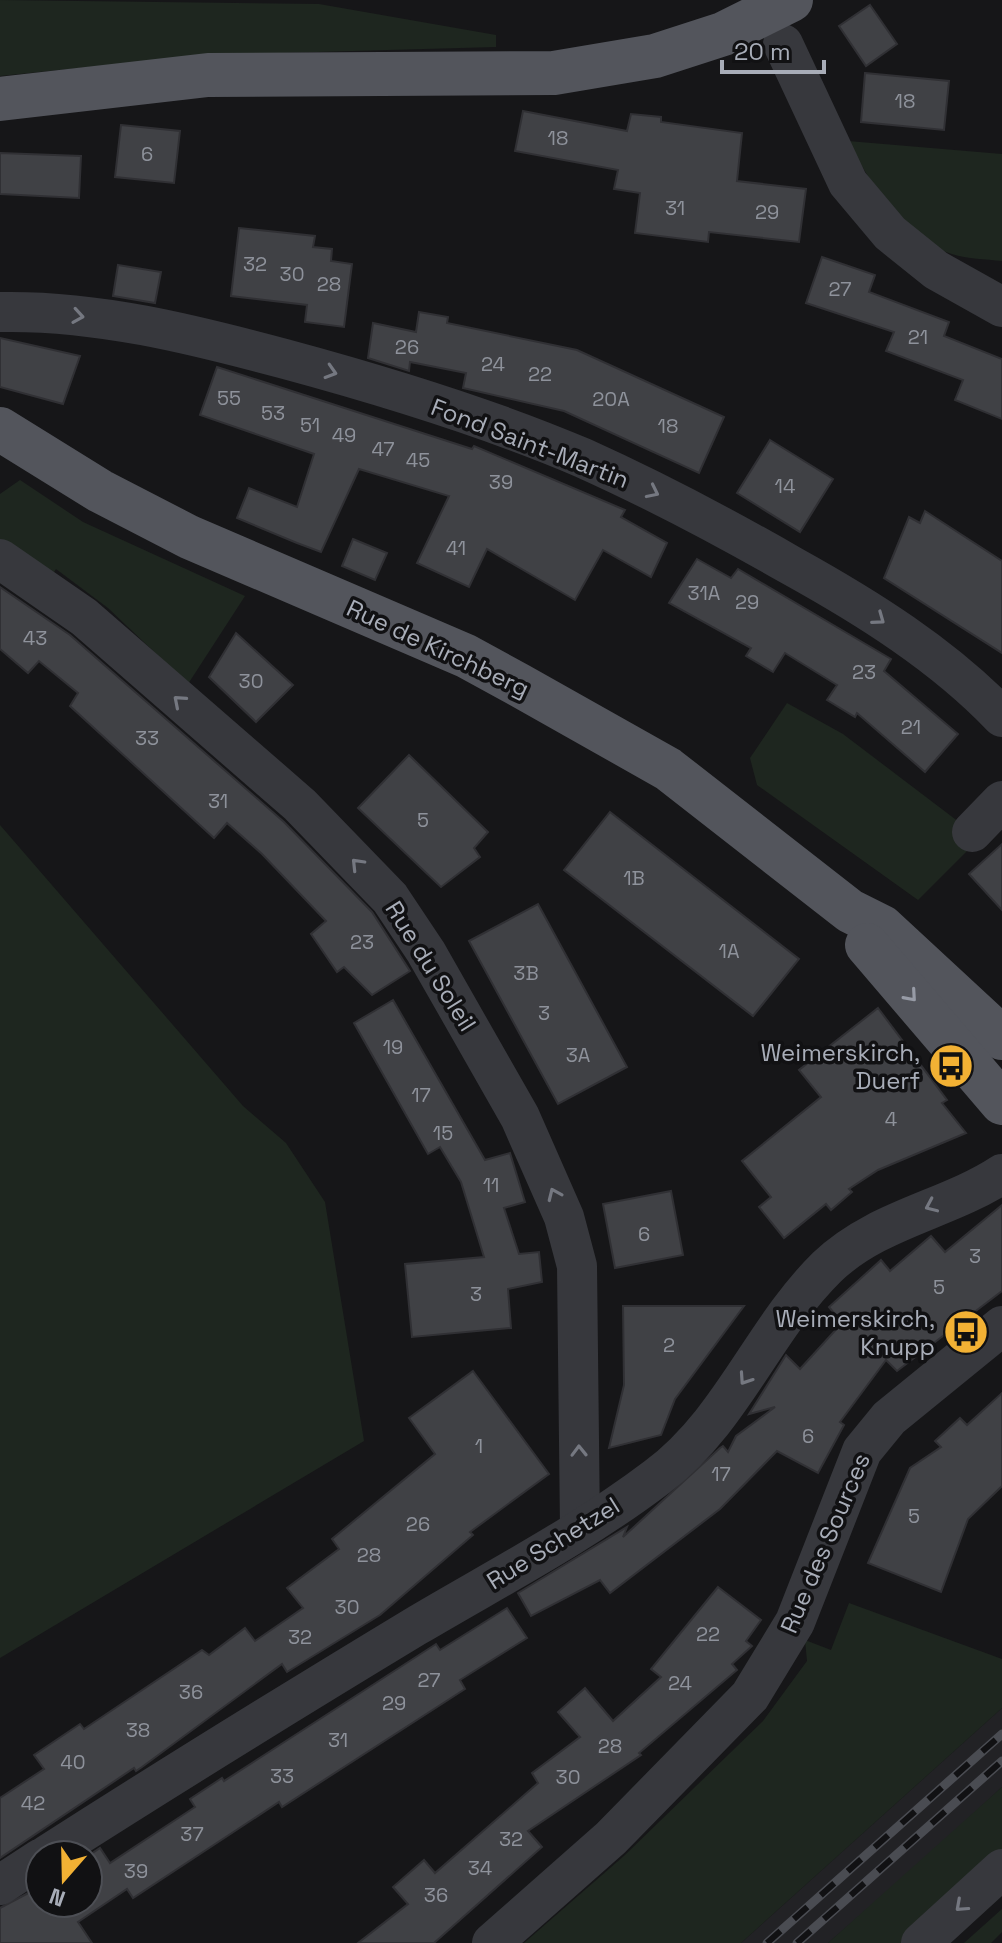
<svg xmlns="http://www.w3.org/2000/svg" width="1002" height="1943" font-family="'Space Grotesk',sans-serif">
<style>
.built{fill:#222225}
.green{fill:#1e261f}
.building{fill:#404145;stroke:#303034;stroke-width:2}
.lines{fill:none;stroke-linecap:round;stroke-linejoin:round}
.minor{stroke:#37383d;stroke-width:40}
.major{stroke:#53555c;stroke-width:44}
.rail-casing{stroke:#4a4c52;stroke-width:9}
.rail{stroke:#111113;stroke-width:6;stroke-dasharray:18;stroke-linecap:butt}
.oneway{stroke:#757881}
.oneway2{stroke:#979ba6}
.labels{text-anchor:middle;dominant-baseline:central;stroke-width:7;stroke-linejoin:round;paint-order:stroke}
.number-label{font-size:20px;fill:#8e929b}
.street-label{font-size:24px;fill:#a8adb8;stroke:#111113}
.poi-label{font-size:24px;fill:#a8adb8;stroke:#111113;text-anchor:end}
</style>
<rect width="100%" height="100%" fill="#161618"/>
<polygon class="built" points="1002,1708 1002,1787 921,1862 828,1943 741,1943"/>
<g class="green">
<polygon points="0,0 319,4 496,35 496,47 207,55 0,76"/>
<path d="M 848,141 L 1002,154 L 1002,261 C 983,259 964,259 946,252 C 900,236 870,181 848,141 Z"/>
<polygon points="20,480 83,522 245,596 188,684 108,608 56,569 51,577 0,544 0,494"/>
<polygon points="787,703 843,734 980,838 918,900 757,785 750,758"/>
<polygon points="0,825 243,1106 286,1143 325,1202 364,1441 0,1658"/>
<polygon points="849,1603 1002,1659 1002,1708 741,1943 524,1943 625,1855 763,1721 807,1661 805,1640 831,1650"/>
<polygon points="1002,1787 1002,1849 903,1943 828,1943"/>
<polygon points="1002,1909 1002,1932 991,1943 964,1943"/>
</g>
<g class="building">
<polygon points="870,5 897,44 866,66 839,26"/>
<polygon points="865,73 949,81 944,130 861,122"/>
<polygon points="523,111 627,131 631,114 661,117 661,122 742,133 737,181 806,189 799,242 709,232 708,242 635,233 640,193 614,189 618,170 515,151"/>
<polygon points="121,125 180,131 174,183 115,177"/>
<polygon points="0,153 81,156 79,198 0,194"/>
<polygon points="239,228 315,236 313,247 332,249 331,261 352,264 344,327 305,322 307,305 231,296"/>
<polygon points="822,257 875,275 869,292 949,322 944,336 1002,359 1002,419 955,400 963,380 886,351 894,332 806,303"/>
<polygon points="118,265 161,272 155,303 113,296"/>
<polygon points="419,312 448,317 447,323 577,350 724,417 699,473 564,411 463,388 466,373 410,362 409,371 368,358 373,323 416,332"/>
<polygon points="0,338 80,356 63,404 0,387"/>
<polygon points="217,367 472,449 474,446 625,510 621,517 667,543 651,577 603,550 575,600 487,549 469,587 417,563 449,496 359,469 321,552 297,543 237,518 249,488 297,507 314,454 200,415"/>
<polygon points="770,440 833,479 800,532 737,493"/>
<polygon points="925,511 1002,561 1002,653 884,578 909,517 920,523"/>
<polygon points="353,539 387,553 375,580 342,566"/>
<polygon points="697,559 731,578 738,569 891,659 884,671 958,734 925,772 857,713 855,717 827,700 837,685 785,653 773,672 746,656 751,648 669,603"/>
<polygon points="0,587 70,635 284,822 372,912 410,971 372,995 344,967 337,972 311,934 326,921 262,854 227,823 214,838 70,706 78,693 39,661 28,673 0,649"/>
<polygon points="236,633 293,685 256,722 209,677"/>
<polygon points="409,755 488,832 474,848 480,857 441,887 358,808"/>
<polygon points="610,812 799,959 753,1016 564,870"/>
<polygon points="1002,844 1002,910 969,874"/>
<polygon points="538,904 627,1067 558,1104 469,941"/>
<polygon points="393,1000 485,1160 510,1153 525,1202 504,1208 519,1254 539,1252 542,1282 508,1289 511,1328 412,1337 405,1264 484,1257 461,1182 440,1147 428,1154 354,1023"/>
<polygon points="878,1008 947,1100 942,1103 966,1133 878,1170 849,1189 852,1192 831,1210 826,1204 784,1238 759,1207 771,1197 742,1161 821,1097 799,1070"/>
<polygon points="671,1191 683,1255 615,1268 603,1204"/>
<polygon points="1002,1205 1002,1291 897,1371 886,1360 840,1422 844,1425 818,1473 777,1451 720,1509 610,1593 600,1580 531,1616 518,1593 627,1527 623,1537 720,1448 723,1446 728,1452 736,1436 775,1407 749,1414 786,1355 800,1369 842,1323 829,1307 881,1260 890,1271 931,1236 945,1252"/>
<polygon points="623,1306 744,1306 675,1399 661,1435 609,1448 624,1385"/>
<polygon points="473,1371 549,1474 470,1532 473,1535 380,1615 287,1672 282,1664 142,1767 136,1771 134,1768 0,1858 0,1798 44,1769 34,1755 80,1724 84,1729 202,1650 209,1655 245,1628 255,1641 303,1608 287,1588 339,1549 332,1539 435,1454 409,1418"/>
<polygon points="1002,1393 1002,1486 968,1519 941,1592 868,1563 910,1468 941,1447 935,1441 960,1418 967,1425"/>
<polygon points="718,1587 761,1620 746,1641 752,1646 732,1664 737,1670 639,1753 641,1755 528,1831 542,1847 434,1943 358,1943 408,1904 393,1887 424,1860 435,1873 538,1783 532,1773 580,1737 558,1712 585,1688 613,1721 661,1677 651,1669"/>
<polygon points="507,1608 527,1638 460,1680 465,1689 282,1807 279,1802 133,1898 127,1889 78,1922 92,1943 0,1943 0,1908 34,1890 40,1903 88,1903 88,1856 100,1848 110,1863 195,1807 190,1799 222,1778 224,1781 436,1644 440,1650"/>
</g>
<g class="lines">
<g class="minor">
<polyline points="783,44 848,183 890,233 936,270 1002,307"/>
<path d="M 0,312 C 96,310 192,334 285,359 C 385,386 487,417 583,458 C 654,490 724,527 792,566 C 866,607 943,655 1002,717"/>
<polyline points="0,559 84,617 300,805 390,898 426,952 520,1117 564,1217 577,1266 580,1528"/>
<polyline points="972,832 1002,801"/>
<path d="M 47,1855 C 169,1777 292,1701 416,1626 C 497,1578 582,1534 657,1477 C 732,1421 762,1331 827,1267 C 877,1219 947,1210 1002,1174"/>
<polyline points="0,1885 40,1859"/>
<polyline points="492,1943 611,1838 750,1696 795,1622 862,1451 889,1418 1002,1326"/>
<polyline points="921,1943 1002,1869"/>
</g>
<g class="major">
<polyline points="0,99 208,75 554,73 655,56 723,34 791,0"/>
<polyline points="0,429 100,491 189,537 466,656 519,685 668,769 850,911 882,927 1002,1038"/>
<polyline points="867,945 1002,1103"/>
</g>
<g class="rail-casing">
<g id="rail">
<polyline points="767,1943 1002,1734"/>
<polyline points="797,1943 1002,1761"/>
</g>
</g>
<use href="#rail" class="rail"/>
</g>
<defs><path id="oneway-chevron" d="M-2-3.5L2.5 0L-2 3.5" fill="none" stroke-width="1.6" stroke-linecap="round" stroke-linejoin="round" transform="scale(2)"/></defs>
<g class="oneway">
<use href="#oneway-chevron" transform="translate(78 316) rotate(9)"/>
<use href="#oneway-chevron" transform="translate(331 372) rotate(17)"/>
<use href="#oneway-chevron" transform="translate(653 492) rotate(26)"/>
<use href="#oneway-chevron" transform="translate(879 619) rotate(36)"/>
<use href="#oneway-chevron" transform="translate(179 701) rotate(-139)"/>
<use href="#oneway-chevron" transform="translate(357 864) rotate(-134)"/>
<use href="#oneway-chevron" transform="translate(554 1194) rotate(-114)"/>
<use href="#oneway-chevron" transform="translate(931 1206) rotate(156)"/>
<use href="#oneway-chevron" transform="translate(745 1379) rotate(124)"/>
<use href="#oneway-chevron" transform="translate(579 1451) rotate(-91)"/>
<use href="#oneway-chevron" transform="translate(961 1906) rotate(138)"/>
</g>
<use class="oneway2" href="#oneway-chevron" transform="translate(911 996) rotate(49)"/>
<defs>
<g id="bus-disc" transform="scale(2.3)"><circle r="9.5" fill="#f2b134" stroke="#111113"/><path d="M-5-6H5V4H4V6H2V4H-2V6H-4V4H-5ZM-3.5-4V0h7V-4ZM-3.5 1.2v1.5H-2V1.2ZM2 1.2v1.5H3.5V1.2Z" fill="#111"/></g>
</defs>
<g fill-rule="evenodd">
<use href="#bus-disc" x="951" y="1066"/>
<use href="#bus-disc" x="966" y="1332"/>
</g>
<g class="labels">
<g class="number-label">
<text x="905" y="101">18</text>
<text x="558" y="138">18</text>
<text x="147" y="154">6</text>
<text x="675" y="208">31</text>
<text x="767" y="212">29</text>
<text x="255" y="264">32</text>
<text x="292" y="274">30</text>
<text x="329" y="284">28</text>
<text x="840" y="289">27</text>
<text x="918" y="337">21</text>
<text x="407" y="347">26</text>
<text x="493" y="364">24</text>
<text x="540" y="374">22</text>
<text x="229" y="398">55</text>
<text x="611" y="399">20A</text>
<text x="273" y="413">53</text>
<text x="310" y="425">51</text>
<text x="668" y="426">18</text>
<text x="344" y="435">49</text>
<text x="383" y="449">47</text>
<text x="418" y="460">45</text>
<text x="501" y="482">39</text>
<text x="785" y="486">14</text>
<text x="456" y="548">41</text>
<text x="704" y="593">31A</text>
<text x="747" y="602">29</text>
<text x="35" y="638">43</text>
<text x="864" y="672">23</text>
<text x="251" y="681">30</text>
<text x="911" y="727">21</text>
<text x="147" y="738">33</text>
<text x="218" y="801">31</text>
<text x="423" y="820">5</text>
<text x="634" y="878">1B</text>
<text x="362" y="942">23</text>
<text x="729" y="951">1A</text>
<text x="526" y="973">3B</text>
<text x="544" y="1013">3</text>
<text x="393" y="1047">19</text>
<text x="578" y="1055">3A</text>
<text x="421" y="1095">17</text>
<text x="891" y="1119">4</text>
<text x="443" y="1133">15</text>
<text x="491" y="1185">11</text>
<text x="644" y="1234">6</text>
<text x="975" y="1256">3</text>
<text x="939" y="1287">5</text>
<text x="476" y="1294">3</text>
<text x="669" y="1345">2</text>
<text x="808" y="1436">6</text>
<text x="479" y="1446">1</text>
<text x="721" y="1474">17</text>
<text x="914" y="1516">5</text>
<text x="418" y="1524">26</text>
<text x="369" y="1555">28</text>
<text x="347" y="1607">30</text>
<text x="708" y="1634">22</text>
<text x="300" y="1637">32</text>
<text x="429" y="1680">27</text>
<text x="680" y="1683">24</text>
<text x="191" y="1692">36</text>
<text x="394" y="1703">29</text>
<text x="138" y="1730">38</text>
<text x="338" y="1740">31</text>
<text x="610" y="1746">28</text>
<text x="73" y="1762">40</text>
<text x="282" y="1776">33</text>
<text x="568" y="1777">30</text>
<text x="33" y="1803">42</text>
<text x="192" y="1834">37</text>
<text x="511" y="1839">32</text>
<text x="480" y="1868">34</text>
<text x="136" y="1871">39</text>
<text x="436" y="1895">36</text>
</g>
<g class="street-label">
<text transform="translate(530 443) rotate(21)">Fond Saint-Martin</text>
<text transform="translate(438 648) rotate(25)">Rue de Kirchberg</text>
<text transform="translate(431 966) rotate(58)">Rue du Soleil</text>
<text transform="translate(553 1543) rotate(-32)">Rue Schetzel</text>
<text transform="translate(825 1543) rotate(-67)">Rue des Sources</text>
</g>
<g class="poi-label">
<text x="920" y="1052">Weimerskirch,<tspan x="920" dy="28">Duerf</tspan></text>
<text x="935" y="1318">Weimerskirch,<tspan x="935" dy="28">Knupp</tspan></text>
</g>
</g>
<g transform="translate(64 1879) rotate(200)"><circle r="38" fill="#111113" stroke="#4d4f55" stroke-width="2"/>
<path d="M0-6L14 30L0 20L-14 30Z" fill="#f2b134"/>
<text y="-12" font-size="22" font-weight="bold" text-anchor="middle" fill="#a8adb8">N</text>
</g>
<path d="M722 60v12h102v-12" fill="none" stroke="#a8adb8" stroke-width="4"/>
<text x="734" y="60" font-size="24" fill="#a8adb8" stroke="#111113" stroke-width="6" paint-order="stroke">20 m</text>
</svg>
